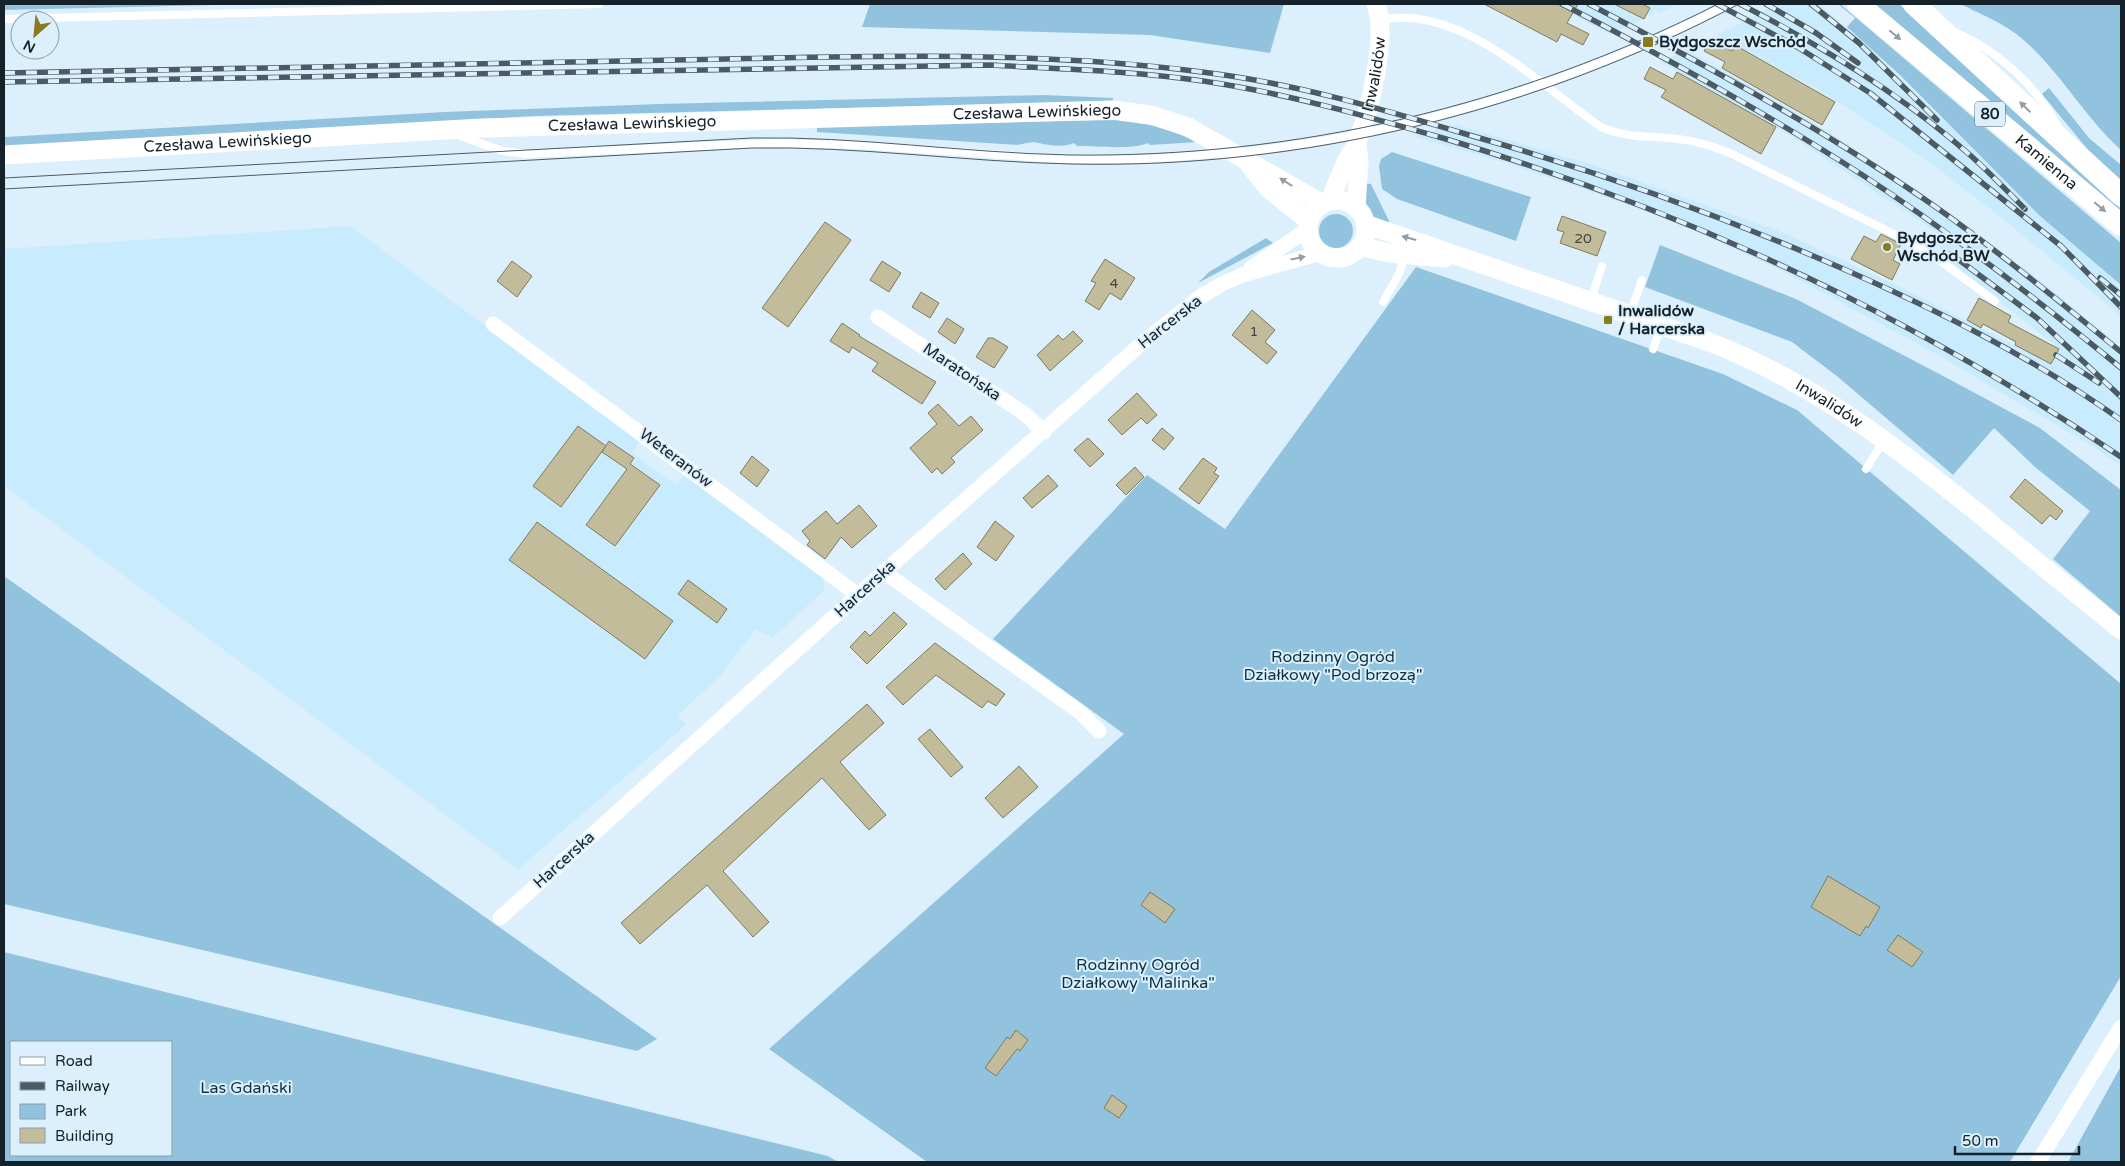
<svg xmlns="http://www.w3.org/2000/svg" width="2125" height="1166" font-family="'Varela Round',sans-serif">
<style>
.built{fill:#c9ebfe}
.green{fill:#92c3de;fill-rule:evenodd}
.building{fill:#c3bc9b;stroke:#807a5b}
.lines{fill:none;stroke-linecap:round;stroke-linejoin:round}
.service{stroke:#fff;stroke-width:8}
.minor{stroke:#fff;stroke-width:15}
.tertiary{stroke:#fff;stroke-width:19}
.primary{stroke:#fff;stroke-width:22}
.tram{stroke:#4c5b63;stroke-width:1}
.rail-casing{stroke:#4c5b63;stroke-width:5.5}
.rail{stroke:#dbf0fc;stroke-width:4;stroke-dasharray:11;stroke-linecap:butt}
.oneway{fill:#969c9f}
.poi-dot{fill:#8b791e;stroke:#dbf0fc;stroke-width:2}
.labels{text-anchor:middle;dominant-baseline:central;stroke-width:4;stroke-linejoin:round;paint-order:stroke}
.number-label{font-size:14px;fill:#404846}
.shield{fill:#dbf0fc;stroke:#506068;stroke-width:1}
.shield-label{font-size:15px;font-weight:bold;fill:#152229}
.poi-label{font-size:16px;font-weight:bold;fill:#152229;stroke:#dbf0fc;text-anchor:start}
.street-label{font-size:16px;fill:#152229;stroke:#dbf0fc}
.park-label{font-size:16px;fill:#0e3040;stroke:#dbf0fc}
</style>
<rect width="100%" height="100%" fill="#dbf0fc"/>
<g class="built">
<polygon points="1551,4 1678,4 1659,13 1655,10 1651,16 1647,14 1644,19 1610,34"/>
<polygon points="1777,4 1819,4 1871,48 2040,216 2121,285 2121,316 1997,214 1922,157 1826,94 1718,35"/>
<polygon points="1687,50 1808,119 1927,197 2037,278 2121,347 2121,466 2089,444 1931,351 1779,269 1682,225 1584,189 1510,164 1413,136 1441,129 1446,130 1456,125 1591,164 1784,233 1896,285 2052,364 2059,349 1941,253 1940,245 1946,238 1791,136 1661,62"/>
<polygon points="350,226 640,440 632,453 676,485 684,475 823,575 824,591 772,638 756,629 719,677 678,715 686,725 518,869 4,486 4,249"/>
</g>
<g class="green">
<polygon points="4,4 256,4 4,10"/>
<polygon points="870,4 1284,4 1270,53 1150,35 862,27"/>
<polygon points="1838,4 1840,4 2121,243 2121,285 2040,216 1900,75 1847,27 1855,18"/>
<polygon points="1869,4 1899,4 2121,209 2121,217"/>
<path d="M 1960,4 L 2121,4 L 2121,150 C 2082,115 2057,65 2015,33 C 1998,21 1979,13 1960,4 Z"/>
<polygon points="2049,88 2089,138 2121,165 2121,183 2098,162 2042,94"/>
<polygon points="1044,95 1113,98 1113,101 535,116 4,146 4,137 445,112 658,104"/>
<path d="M 1119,120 L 1162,127 L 1198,142 L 1150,145 L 1148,143 C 1132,150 1096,146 1077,146 L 1074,143 C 1064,148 1047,145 1039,143 C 1033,141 1023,144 1018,145 L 817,132 L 817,126 Z"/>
<polygon points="1392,152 1531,197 1516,241 1397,199 1382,189 1379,166 1381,159"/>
<path d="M 1363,183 L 1371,184 L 1390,223 L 1377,222 C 1365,209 1364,200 1363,183 Z"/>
<circle cx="1336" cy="231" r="17"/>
<polygon points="1266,238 1273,243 1198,283 1209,272"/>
<polygon points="1660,245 1796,299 1947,378 2040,428 2121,490 2121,617 2053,559 2090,511 2035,467 1994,428 1953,475 1838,377 1792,342 1645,287"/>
<polygon points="1416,267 1723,374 1797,410 2121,684 2121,976 2010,1162 927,1162 769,1049 1124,734 993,639 1147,475 1225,529"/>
<polygon points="4,576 657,1039 637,1051 4,904"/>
<path d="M 4,952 L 828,1156 L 838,1162 L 4,1162 ZM 11,1042 L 171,1042 L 171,1155 L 11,1155 Z"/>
<polygon points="2121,1066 2121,1162 2068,1162"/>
</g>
<g class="building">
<polygon points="1484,4 1578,4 1567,23 1589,34 1583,45 1561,34 1557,42"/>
<polygon points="1614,4 1642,4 1650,8 1644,19"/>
<polygon points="1710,40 1732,51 1735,45 1835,102 1822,125 1722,68 1725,62 1704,51"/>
<polygon points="1650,67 1673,79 1677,72 1776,127 1761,154 1661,97 1666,90 1644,79"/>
<polygon points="1562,216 1606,232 1597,256 1560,243 1564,232 1557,230"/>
<polygon points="825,222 851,240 788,327 762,308"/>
<polygon points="1881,234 1901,244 1893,260 1900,264 1892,280 1851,259 1864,236 1876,242"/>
<polygon points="1105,259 1135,278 1121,300 1110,293 1099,310 1085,301 1096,283 1091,281"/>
<polygon points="512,261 532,276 517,297 497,281"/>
<polygon points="882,261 901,273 889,292 870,280"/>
<polygon points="921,292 939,303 930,318 912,307"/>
<polygon points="1979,298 2011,316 2008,322 2059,349 2051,364 2015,345 2016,342 1983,324 1981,328 1967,320"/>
<polygon points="1252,310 1275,330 1265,342 1277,352 1267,364 1232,335"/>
<polygon points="947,318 964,329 955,344 938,332"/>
<polygon points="842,323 860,335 859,336 936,382 922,404 872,371 878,363 852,347 849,353 830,341"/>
<polygon points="1073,331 1083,341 1050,371 1037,355 1058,335 1063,340"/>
<polygon points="988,338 993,338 1008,347 994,368 976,357"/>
<polygon points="1137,393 1157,415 1147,424 1141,418 1122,435 1108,420"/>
<polygon points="938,404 959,426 971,416 983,430 951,458 955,462 942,474 937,468 932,473 910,448 937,424 928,413"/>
<polygon points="578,426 606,446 561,507 533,486"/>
<polygon points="1162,428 1174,438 1164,450 1152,440"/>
<polygon points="1088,438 1104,454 1090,467 1074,450"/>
<polygon points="609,441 634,458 630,464 660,485 615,546 586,525 627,469 602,452"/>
<polygon points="752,456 769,470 757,487 740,473"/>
<polygon points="1203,458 1217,468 1214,473 1219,476 1199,504 1179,489"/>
<polygon points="1135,467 1144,477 1126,495 1116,485"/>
<polygon points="1048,475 1058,486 1032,508 1023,498"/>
<polygon points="2025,479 2063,511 2056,520 2050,515 2042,524 2010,497"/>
<polygon points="859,505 877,526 852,548 841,537 825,559 807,545 810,541 802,531 826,511 837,524"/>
<polygon points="995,521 1014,536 996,561 977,547"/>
<polygon points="537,522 673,621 645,659 509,560"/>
<polygon points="963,553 972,564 945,590 935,579"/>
<polygon points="688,580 727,609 717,623 678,594"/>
<polygon points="894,612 907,624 867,664 850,647 865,631 870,636"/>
<polygon points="935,643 1005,694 996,706 988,701 982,708 936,675 903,705 886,687"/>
<polygon points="867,704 884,723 840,762 886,815 869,830 822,778 723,871 769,922 753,937 707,885 640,944 621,923"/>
<polygon points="930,729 963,767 951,777 918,739"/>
<polygon points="1019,766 1038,787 1003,818 985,798"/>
<polygon points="1828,876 1880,907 1868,928 1866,926 1860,936 1811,907"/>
<polygon points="1150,892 1175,909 1165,923 1141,905"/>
<polygon points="1898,935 1923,952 1912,967 1887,950"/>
<polygon points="1016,1030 1028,1040 1020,1051 1017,1049 996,1076 985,1068 1007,1037 1010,1039"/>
<polygon points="1112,1095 1127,1106 1119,1118 1104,1108"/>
</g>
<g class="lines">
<g class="service">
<polyline points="4,19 599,4"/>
<path d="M 1381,20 C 1460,3 1541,86 1601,127 C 1626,138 1651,136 1678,139 C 1696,141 1713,146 1730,153 L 1904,239 L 1939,260 L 1995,301"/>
<path d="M 1957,33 C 1998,51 2036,86 2057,125"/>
<polyline points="457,135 503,151 527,154 772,143 857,145 1060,159 1147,159 1227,153"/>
<path d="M 1241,152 C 1411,134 1577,82 1729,4"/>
<polyline points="1591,300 1602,266"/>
<polyline points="1383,302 1399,274 1405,255"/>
<polyline points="1630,314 1642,280"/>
<polyline points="1653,349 1662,325"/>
<polyline points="1866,469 1884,440"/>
</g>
<g class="minor">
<polyline points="1251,268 1308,229"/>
<polyline points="878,317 1025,414 1044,432"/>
<polyline points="493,324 858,595"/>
<polyline points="884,572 1081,713 1099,731"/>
<polyline points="500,918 858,595 1141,344 1203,295 1222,284 1242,275 1321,253"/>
<polyline points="2038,1162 2121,1027"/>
</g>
<g class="tertiary">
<path id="s1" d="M 4,155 L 482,128 L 1112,110 L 1151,115 L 1188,127 L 1323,204"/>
<polyline points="1250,166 1269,189 1309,221"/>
<circle cx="1337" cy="229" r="29"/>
<path id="s2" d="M 1330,201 C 1335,188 1340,175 1346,162 C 1349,155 1355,149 1357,142 C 1370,110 1388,36 1376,4"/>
<polyline points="1356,208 1359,161 1357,144"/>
<path id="s3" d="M 1365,224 L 1712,343 C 1816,384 1902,451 1988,521 C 2032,558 2077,594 2121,630"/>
<polyline points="1360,246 1389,253 1445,258"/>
</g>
<g class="primary">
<path id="s4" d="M 1858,4 L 2121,225"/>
<polyline points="1914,4 2121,195"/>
</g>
<g class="tram">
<path d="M 4,178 L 752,138 C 858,136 963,153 1070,155 C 1295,158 1517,106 1718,4"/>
<path d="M 4,189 L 752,148 C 859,146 965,162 1072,164 C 1303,169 1535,112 1739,4"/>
</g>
<g class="rail-casing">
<g id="rail">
<path d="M 1562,4 C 1665,57 1766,113 1864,176 C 1954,235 2038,300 2121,368"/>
<path d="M 1589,4 C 1709,67 1829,132 1940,210 C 2003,255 2062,303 2121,352"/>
<polyline points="1717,4 1799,48 1870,93 2061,246 2121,307"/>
<path d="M 1740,4 C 1822,46 1901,94 1970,155 C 1989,172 2007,191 2025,209"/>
<polyline points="1766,4 1816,33 1858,63"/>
<polyline points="1811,4 1859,43 1937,120"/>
<path d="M 4,73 C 227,69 451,64 675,60 C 851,57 1027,49 1202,72 C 1293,83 1382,109 1469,135 C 1593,170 1714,213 1832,264 C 1933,308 2031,356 2121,420"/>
<path d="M 4,82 L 990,65 C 1061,69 1133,71 1203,81 C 1285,93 1366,116 1446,139 C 1687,211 1913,316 2121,457"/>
<polyline points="1951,254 2037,318 2121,397"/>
<polyline points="2100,278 2121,295"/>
<polyline points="2056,355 2099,383"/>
</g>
</g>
<use href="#rail" class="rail"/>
</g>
<defs><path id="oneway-solid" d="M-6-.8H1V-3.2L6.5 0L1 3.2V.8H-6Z" transform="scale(1.25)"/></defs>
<g class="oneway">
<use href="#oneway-solid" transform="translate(1895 35) rotate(40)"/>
<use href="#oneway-solid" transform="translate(2025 107) rotate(-136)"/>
<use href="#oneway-solid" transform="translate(1286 182) rotate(-148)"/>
<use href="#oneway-solid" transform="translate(2100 207) rotate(40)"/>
<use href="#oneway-solid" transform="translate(1409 238) rotate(-165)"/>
<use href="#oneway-solid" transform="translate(1298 258) rotate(-12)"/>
</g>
<g class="poi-dot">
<rect x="1642" y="36" width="12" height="12" rx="2.5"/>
<circle cx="1887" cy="247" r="5"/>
<rect x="1603" y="315" width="10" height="10" rx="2.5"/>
</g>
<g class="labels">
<g class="number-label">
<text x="1583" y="238">20</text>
<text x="1114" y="283">4</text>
<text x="1254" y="331">1</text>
</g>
<rect class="shield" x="1975" y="101.5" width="30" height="25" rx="4"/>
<g class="shield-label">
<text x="1990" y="114">80</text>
</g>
<g class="poi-label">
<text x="1659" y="42">Bydgoszcz Wschód</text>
<text x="1897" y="238">Bydgoszcz<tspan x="1897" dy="18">Wschód BW</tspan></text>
<text x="1618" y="311">Inwalidów<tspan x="1618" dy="18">/ Harcerska</tspan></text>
</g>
<g class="street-label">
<text stroke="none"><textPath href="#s2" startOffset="135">Inwalidów</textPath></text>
<text stroke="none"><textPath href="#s1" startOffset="1034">Czesława Lewińskiego</textPath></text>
<text stroke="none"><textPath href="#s1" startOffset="629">Czesława Lewińskiego</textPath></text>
<text stroke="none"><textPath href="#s1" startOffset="224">Czesława Lewińskiego</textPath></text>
<text stroke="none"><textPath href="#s4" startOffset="246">Kamienna</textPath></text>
<text transform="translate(1170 322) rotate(-38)">Harcerska</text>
<text transform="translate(962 372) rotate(34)">Maratońska</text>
<text stroke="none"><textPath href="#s3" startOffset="499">Inwalidów</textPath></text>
<text transform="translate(676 458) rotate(37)">Weteranów</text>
<text transform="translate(865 589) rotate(-42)">Harcerska</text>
<text transform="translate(564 860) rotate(-42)">Harcerska</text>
</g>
<g class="park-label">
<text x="1333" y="657">Rodzinny Ogród<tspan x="1333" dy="18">Działkowy "Pod brzozą"</tspan></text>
<text x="1138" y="965">Rodzinny Ogród<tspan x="1138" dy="18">Działkowy "Malinka"</tspan></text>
<text x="246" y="1088">Las Gdański</text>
</g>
</g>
<rect width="2125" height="1166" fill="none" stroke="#152229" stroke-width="10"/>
<rect x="10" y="1041" width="162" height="115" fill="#dbf0fc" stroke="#8c9ea8"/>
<rect x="20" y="1057" width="25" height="8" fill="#ffffff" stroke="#8c9ea8"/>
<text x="55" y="1066" font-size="15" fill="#152229">Road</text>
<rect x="20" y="1082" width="25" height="8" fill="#4c5b63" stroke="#8c9ea8"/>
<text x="55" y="1091" font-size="15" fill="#152229">Railway</text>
<rect x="20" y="1104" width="25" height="15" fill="#92c3de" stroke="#8c9ea8"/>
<text x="55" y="1116" font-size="15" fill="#152229">Park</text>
<rect x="20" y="1128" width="25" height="15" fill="#c3bc9b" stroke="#8c9ea8"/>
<text x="55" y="1141" font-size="15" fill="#152229">Building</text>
<g transform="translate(35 35) rotate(207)"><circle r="24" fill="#dbf0fc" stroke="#8c9ea8"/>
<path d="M0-4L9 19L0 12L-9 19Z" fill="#8b791e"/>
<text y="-8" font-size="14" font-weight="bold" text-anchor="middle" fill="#152229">N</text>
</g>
<path d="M1955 1146v8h124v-8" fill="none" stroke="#152229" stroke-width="2.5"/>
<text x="1962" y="1146" font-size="15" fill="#152229" stroke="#dbf0fc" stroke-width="4" paint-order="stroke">50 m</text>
</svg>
